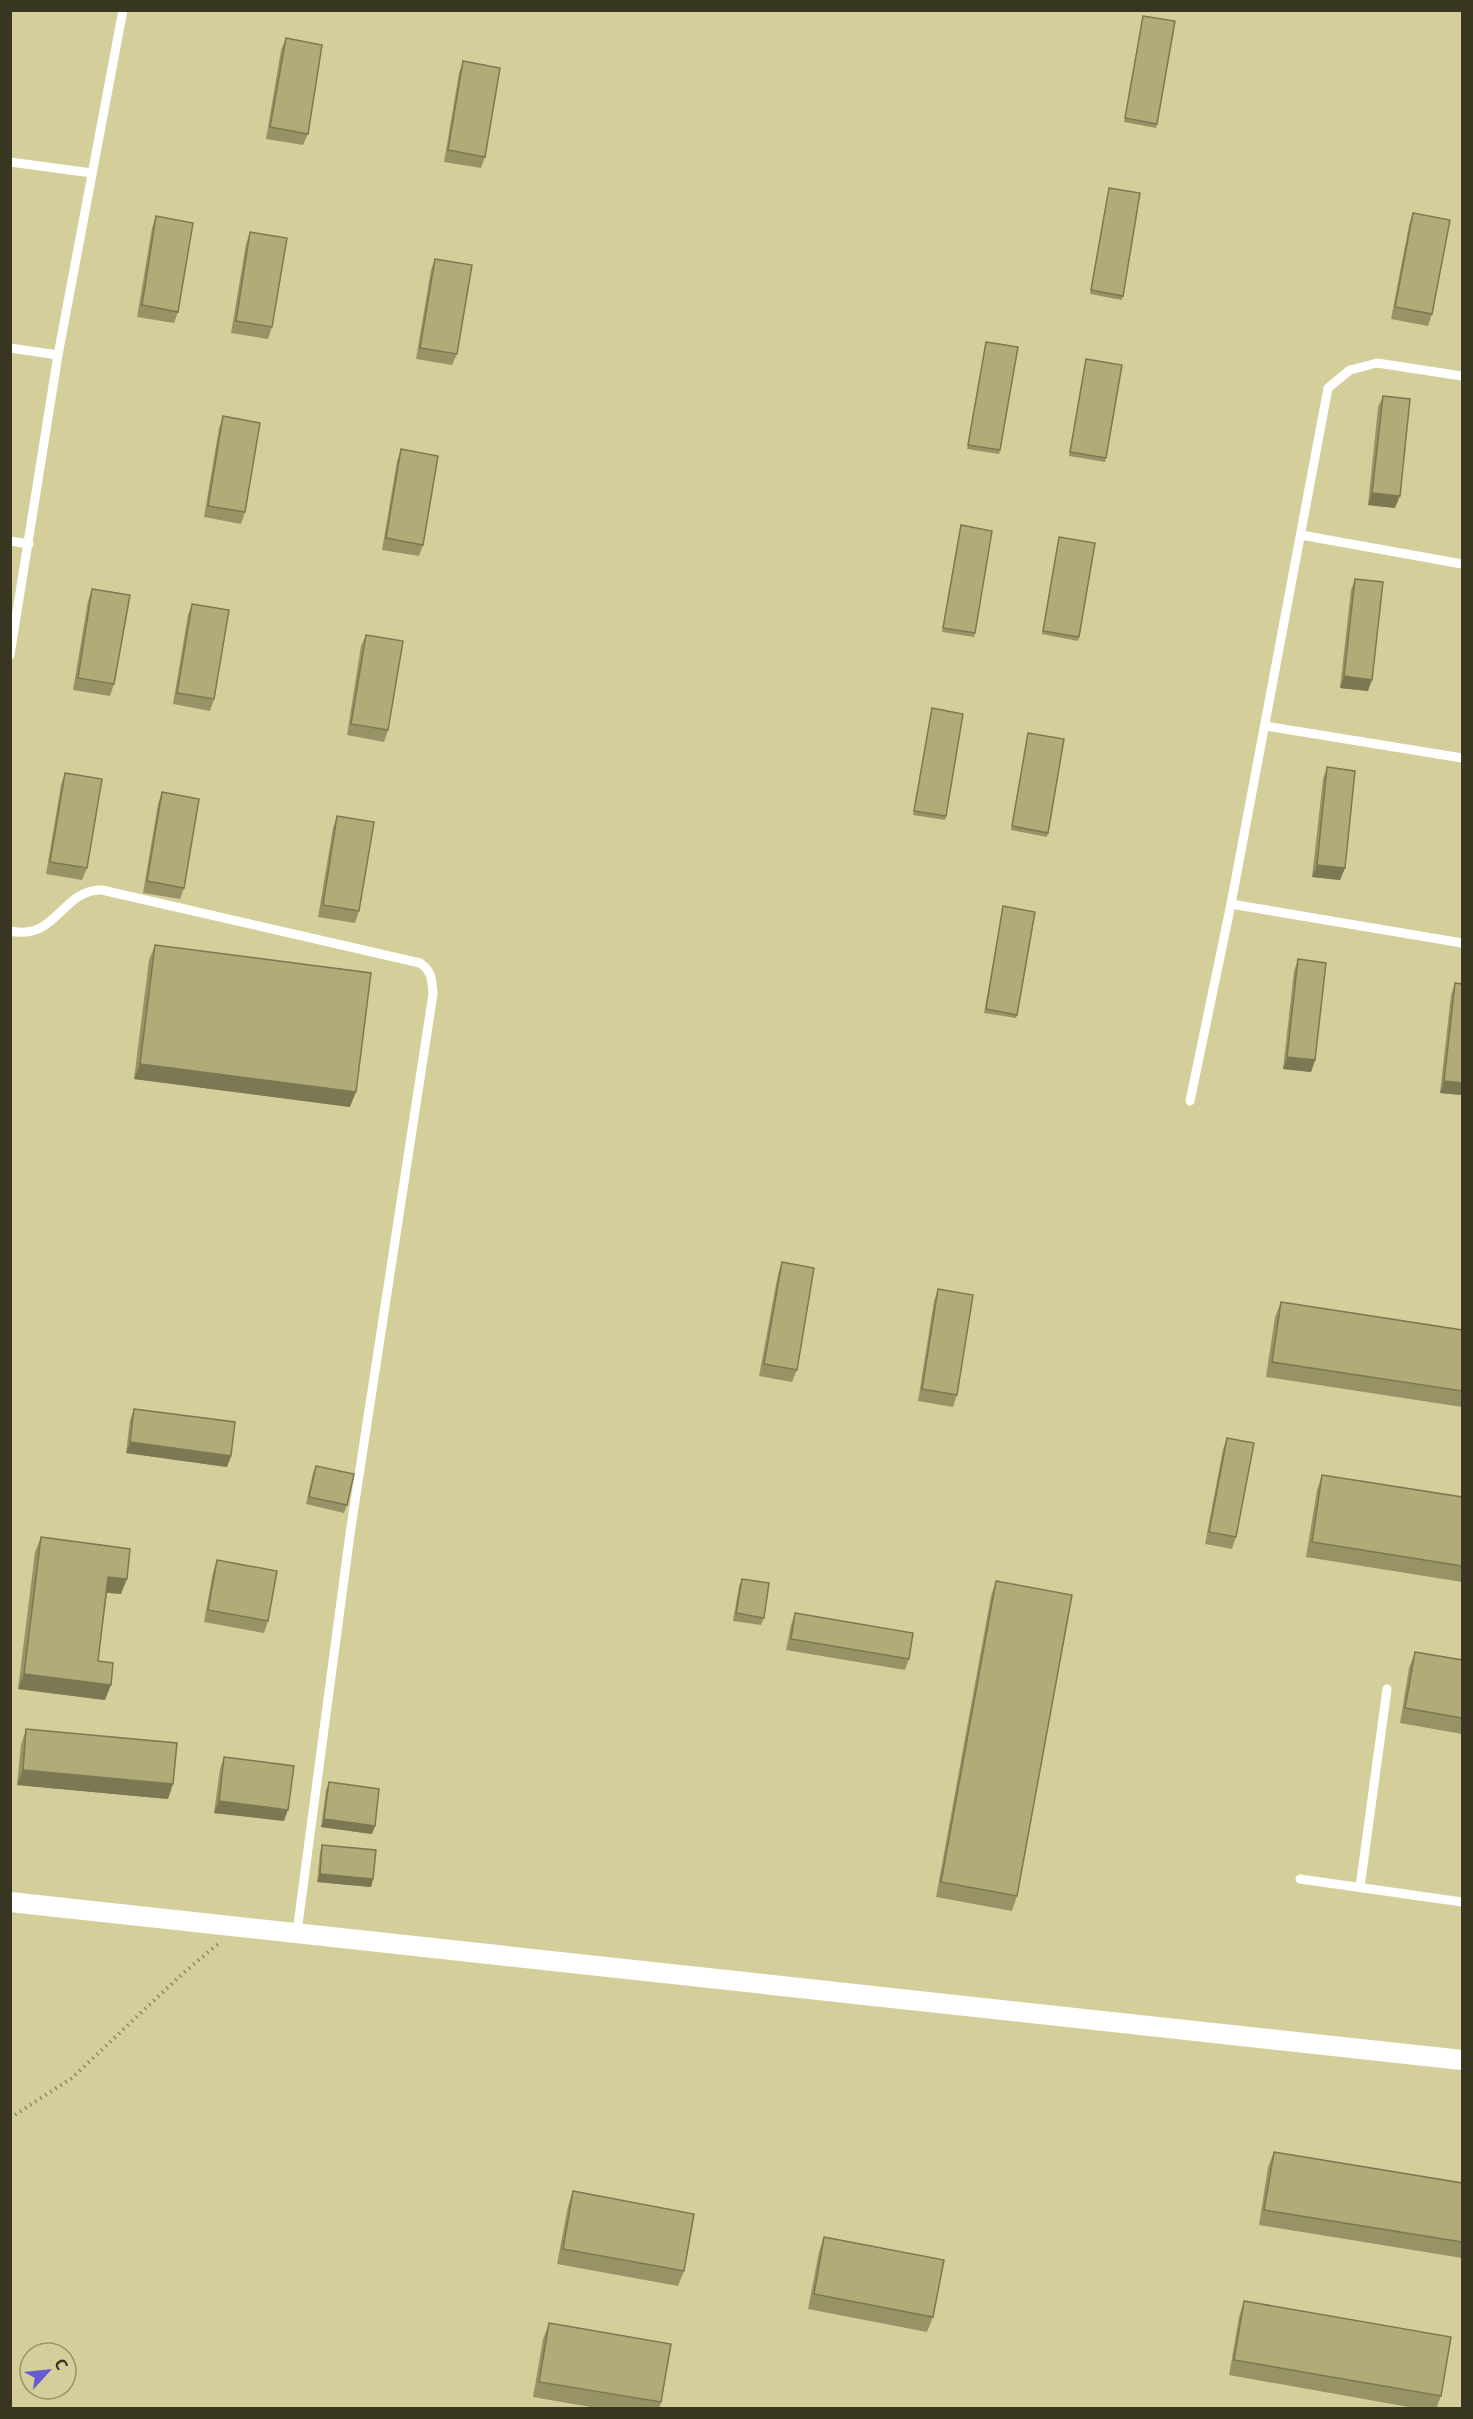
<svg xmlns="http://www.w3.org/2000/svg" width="1473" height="2419" font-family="'Noto Sans',sans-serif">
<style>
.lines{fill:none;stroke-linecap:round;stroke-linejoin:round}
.path{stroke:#8d8a63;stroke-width:4;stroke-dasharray:1.5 4.5;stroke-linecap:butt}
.service{stroke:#fff;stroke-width:9}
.minor{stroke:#fff;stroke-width:20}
.wall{fill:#979366}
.shaded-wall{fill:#7b7853}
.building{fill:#b0ab77;stroke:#7b7853;stroke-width:1.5}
</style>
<rect width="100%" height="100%" fill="#d4cf9a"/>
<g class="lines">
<polyline class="path" points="10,2118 72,2078 181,1975 218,1944"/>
<g class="service">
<polyline points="10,162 92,173"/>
<polyline points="10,348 58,355"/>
<polyline points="1301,535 1462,564"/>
<polyline points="10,541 29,544"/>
<polyline points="10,655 58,355 123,10"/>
<polyline points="1265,726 1462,758"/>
<polyline points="1231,904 1462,943"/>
<path d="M 10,931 C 58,941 61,889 102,890 L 420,963 C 432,971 432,980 433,994 L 350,1534 L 297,1932"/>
<polyline points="1190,1101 1231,904 1328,388 1350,370 1377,363 1462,376"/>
<polyline points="1300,1879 1462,1902"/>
<polyline points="1360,1887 1387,1689"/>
</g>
<polyline class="minor" points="10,1902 1462,2060"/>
</g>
<g class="wall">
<polygon points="1143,16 1157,124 1156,128 1124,122"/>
<polygon points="286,38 308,134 303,145 266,139 281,50"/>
<polygon points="463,61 485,157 481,168 444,162 459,73"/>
<polygon points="1109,188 1123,296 1122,300 1090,294"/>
<polygon points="1413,213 1432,314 1428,326 1391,319 1409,225"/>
<polygon points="156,216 178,312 174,323 137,317 152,228"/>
<polygon points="250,232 272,327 268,339 231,333 246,244"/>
<polygon points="435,259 457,354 452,365 416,359 431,270"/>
<polygon points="986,342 1000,450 999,454 967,449"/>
<polygon points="1086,359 1106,458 1105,462 1069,456"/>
<polygon points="1383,396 1395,508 1368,505 1378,407"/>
<polygon points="223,416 245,512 241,524 204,517 219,428"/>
<polygon points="401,449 423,545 419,556 382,550 397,461"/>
<polygon points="961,525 975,633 974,637 942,632"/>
<polygon points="1059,537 1079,637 1078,641 1042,634"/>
<polygon points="1355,579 1368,691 1340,688 1351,590"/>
<polygon points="92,589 114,684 110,696 73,690 88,601"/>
<polygon points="192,604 214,699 210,711 173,704 188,615"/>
<polygon points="366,635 388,730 384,742 347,735 361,646"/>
<polygon points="932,708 946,816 945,820 913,815"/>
<polygon points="1028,733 1048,833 1047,837 1011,830"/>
<polygon points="1327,767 1345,868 1340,880 1312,877 1323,779"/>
<polygon points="65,773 87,868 82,880 46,874 61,785"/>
<polygon points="162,792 184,888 180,899 143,893 158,804"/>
<polygon points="337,816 359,911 355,923 318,917 333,828"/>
<polygon points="1003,906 1017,1015 1016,1018 984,1013"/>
<polygon points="155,945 350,1107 134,1079 149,960"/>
<polygon points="1298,959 1315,1060 1311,1072 1283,1069 1294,971"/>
<polygon points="1455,983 1462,1095 1440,1093 1451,995"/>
<polygon points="782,1262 797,1370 792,1382 759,1376 778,1274"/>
<polygon points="938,1289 957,1395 953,1407 918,1401 934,1301"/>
<polygon points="1281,1302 1462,1330 1462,1407 1266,1377 1275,1317"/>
<polygon points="134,1409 231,1456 227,1467 126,1453 130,1420"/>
<polygon points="1227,1438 1236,1537 1232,1549 1205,1544 1223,1449"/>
<polygon points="316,1466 347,1505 344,1513 306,1504 313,1473"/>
<polygon points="1322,1475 1462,1497 1462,1582 1306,1557 1317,1490"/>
<polygon points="41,1537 121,1594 107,1593 98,1661 105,1700 18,1689 35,1552"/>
<polygon points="217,1560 268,1621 264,1633 204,1622 213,1572"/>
<polygon points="742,1579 764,1618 761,1625 733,1621 739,1586"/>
<polygon points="996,1581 1017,1896 1012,1911 936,1897 991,1596"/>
<polygon points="795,1613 909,1659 905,1670 786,1650 791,1625"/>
<polygon points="1415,1652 1462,1660 1462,1734 1400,1723 1409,1668"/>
<polygon points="26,1729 168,1799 17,1785 21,1745"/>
<polygon points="224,1757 284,1821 214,1813 220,1769"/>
<polygon points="329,1782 372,1834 321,1827 326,1790"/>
<polygon points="322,1845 373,1879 371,1887 317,1882 320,1853"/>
<polygon points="1274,2152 1462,2183 1462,2258 1259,2225 1268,2167"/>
<polygon points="573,2191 684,2271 678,2286 557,2264 568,2206"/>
<polygon points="824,2237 933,2317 927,2332 808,2309 819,2252"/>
<polygon points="1244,2301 1441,2396 1436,2409 1420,2409 1229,2375 1239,2317"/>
<polygon points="549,2323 661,2402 659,2409 602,2409 533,2397 543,2339"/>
</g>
<g class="shaded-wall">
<polygon points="1372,493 1400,496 1395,508 1368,505"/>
<polygon points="1344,676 1372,680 1368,691 1340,688"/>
<polygon points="1317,865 1345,868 1340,880 1312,877"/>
<polygon points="1287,1057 1315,1060 1311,1072 1283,1069"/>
<polygon points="140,1064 356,1092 350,1107 134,1079"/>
<polygon points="1444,1081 1462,1083 1462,1095 1440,1093"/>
<polygon points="130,1442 231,1456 227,1467 126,1453"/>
<polygon points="108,1577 127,1579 121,1594 103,1592"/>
<polygon points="24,1674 111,1685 105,1700 18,1689"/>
<polygon points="23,1770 173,1784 168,1799 17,1785"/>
<polygon points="219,1801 288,1810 284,1821 214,1813"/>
<polygon points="324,1819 375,1826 372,1834 321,1827"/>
<polygon points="320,1874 373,1879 371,1887 317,1882"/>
</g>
<g class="building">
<polygon points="1143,16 1175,21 1157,124 1125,118"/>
<polygon points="286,38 322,45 308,134 270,127"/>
<polygon points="463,61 500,68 485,157 448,150"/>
<polygon points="1109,188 1140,193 1123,296 1091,290"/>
<polygon points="1413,213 1450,220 1432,314 1395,307"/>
<polygon points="156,216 193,223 178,312 142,305"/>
<polygon points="250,232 287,238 272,327 236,321"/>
<polygon points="435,259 472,265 457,354 420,348"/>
<polygon points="986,342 1018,347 1000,450 968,445"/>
<polygon points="1086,359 1122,365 1106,458 1070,452"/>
<polygon points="1383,396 1410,399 1400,496 1372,493"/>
<polygon points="223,416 260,423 245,512 208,506"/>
<polygon points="401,449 438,456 423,545 386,538"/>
<polygon points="961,525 992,531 975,633 943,628"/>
<polygon points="1059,537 1095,543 1079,637 1043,631"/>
<polygon points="1355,579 1383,582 1372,680 1344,676"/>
<polygon points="92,589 130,595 114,684 78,678"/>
<polygon points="192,604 229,610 214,699 177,693"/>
<polygon points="366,635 403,641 388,730 351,724"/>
<polygon points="932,708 963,714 946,816 914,811"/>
<polygon points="1028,733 1064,739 1048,833 1012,826"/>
<polygon points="1327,767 1355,771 1345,868 1317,865"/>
<polygon points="65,773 102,779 87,868 50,862"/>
<polygon points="162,792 199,799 184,888 147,881"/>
<polygon points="337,816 374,822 359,911 323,905"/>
<polygon points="1003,906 1035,912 1017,1015 986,1009"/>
<polygon points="155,945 371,973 356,1092 140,1064"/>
<polygon points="1298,959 1326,963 1315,1060 1287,1057"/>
<polygon points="1455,983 1462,984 1462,1083 1444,1081"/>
<polygon points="782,1262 814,1268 797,1370 764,1364"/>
<polygon points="938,1289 973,1295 957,1395 922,1389"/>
<polygon points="1281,1302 1462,1330 1462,1391 1272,1362"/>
<polygon points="134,1409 235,1422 231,1456 130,1442"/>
<polygon points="1227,1438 1254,1443 1236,1537 1209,1532"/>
<polygon points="316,1466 354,1474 347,1505 309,1497"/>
<polygon points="1322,1475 1462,1497 1462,1566 1312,1542"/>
<polygon points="41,1537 130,1549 127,1579 108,1577 98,1661 113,1663 111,1685 24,1674"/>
<polygon points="217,1560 277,1571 268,1621 208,1610"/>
<polygon points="742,1579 769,1583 764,1618 736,1613"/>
<polygon points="996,1581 1072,1595 1017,1896 941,1882"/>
<polygon points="795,1613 913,1633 909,1659 791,1639"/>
<polygon points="1415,1652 1462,1660 1462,1718 1405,1708"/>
<polygon points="26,1729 177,1743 173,1784 23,1770"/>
<polygon points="224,1757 294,1766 288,1810 219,1801"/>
<polygon points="329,1782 379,1789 375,1826 324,1819"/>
<polygon points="322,1845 376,1850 373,1879 320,1874"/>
<polygon points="1274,2152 1462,2183 1462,2242 1264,2210"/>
<polygon points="573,2191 694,2214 684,2271 563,2249"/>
<polygon points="824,2237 944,2260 933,2317 814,2294"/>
<polygon points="1244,2301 1451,2337 1441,2396 1234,2360"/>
<polygon points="549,2323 671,2344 661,2402 539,2382"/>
</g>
<rect width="1473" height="2419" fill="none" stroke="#383621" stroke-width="24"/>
<g transform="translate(48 2371) rotate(63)"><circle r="28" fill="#d4cf9a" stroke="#96926a" stroke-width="1.5"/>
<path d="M0-4.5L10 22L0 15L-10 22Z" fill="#675ad3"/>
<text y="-9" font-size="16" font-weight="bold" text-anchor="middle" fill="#383621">С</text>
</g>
</svg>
